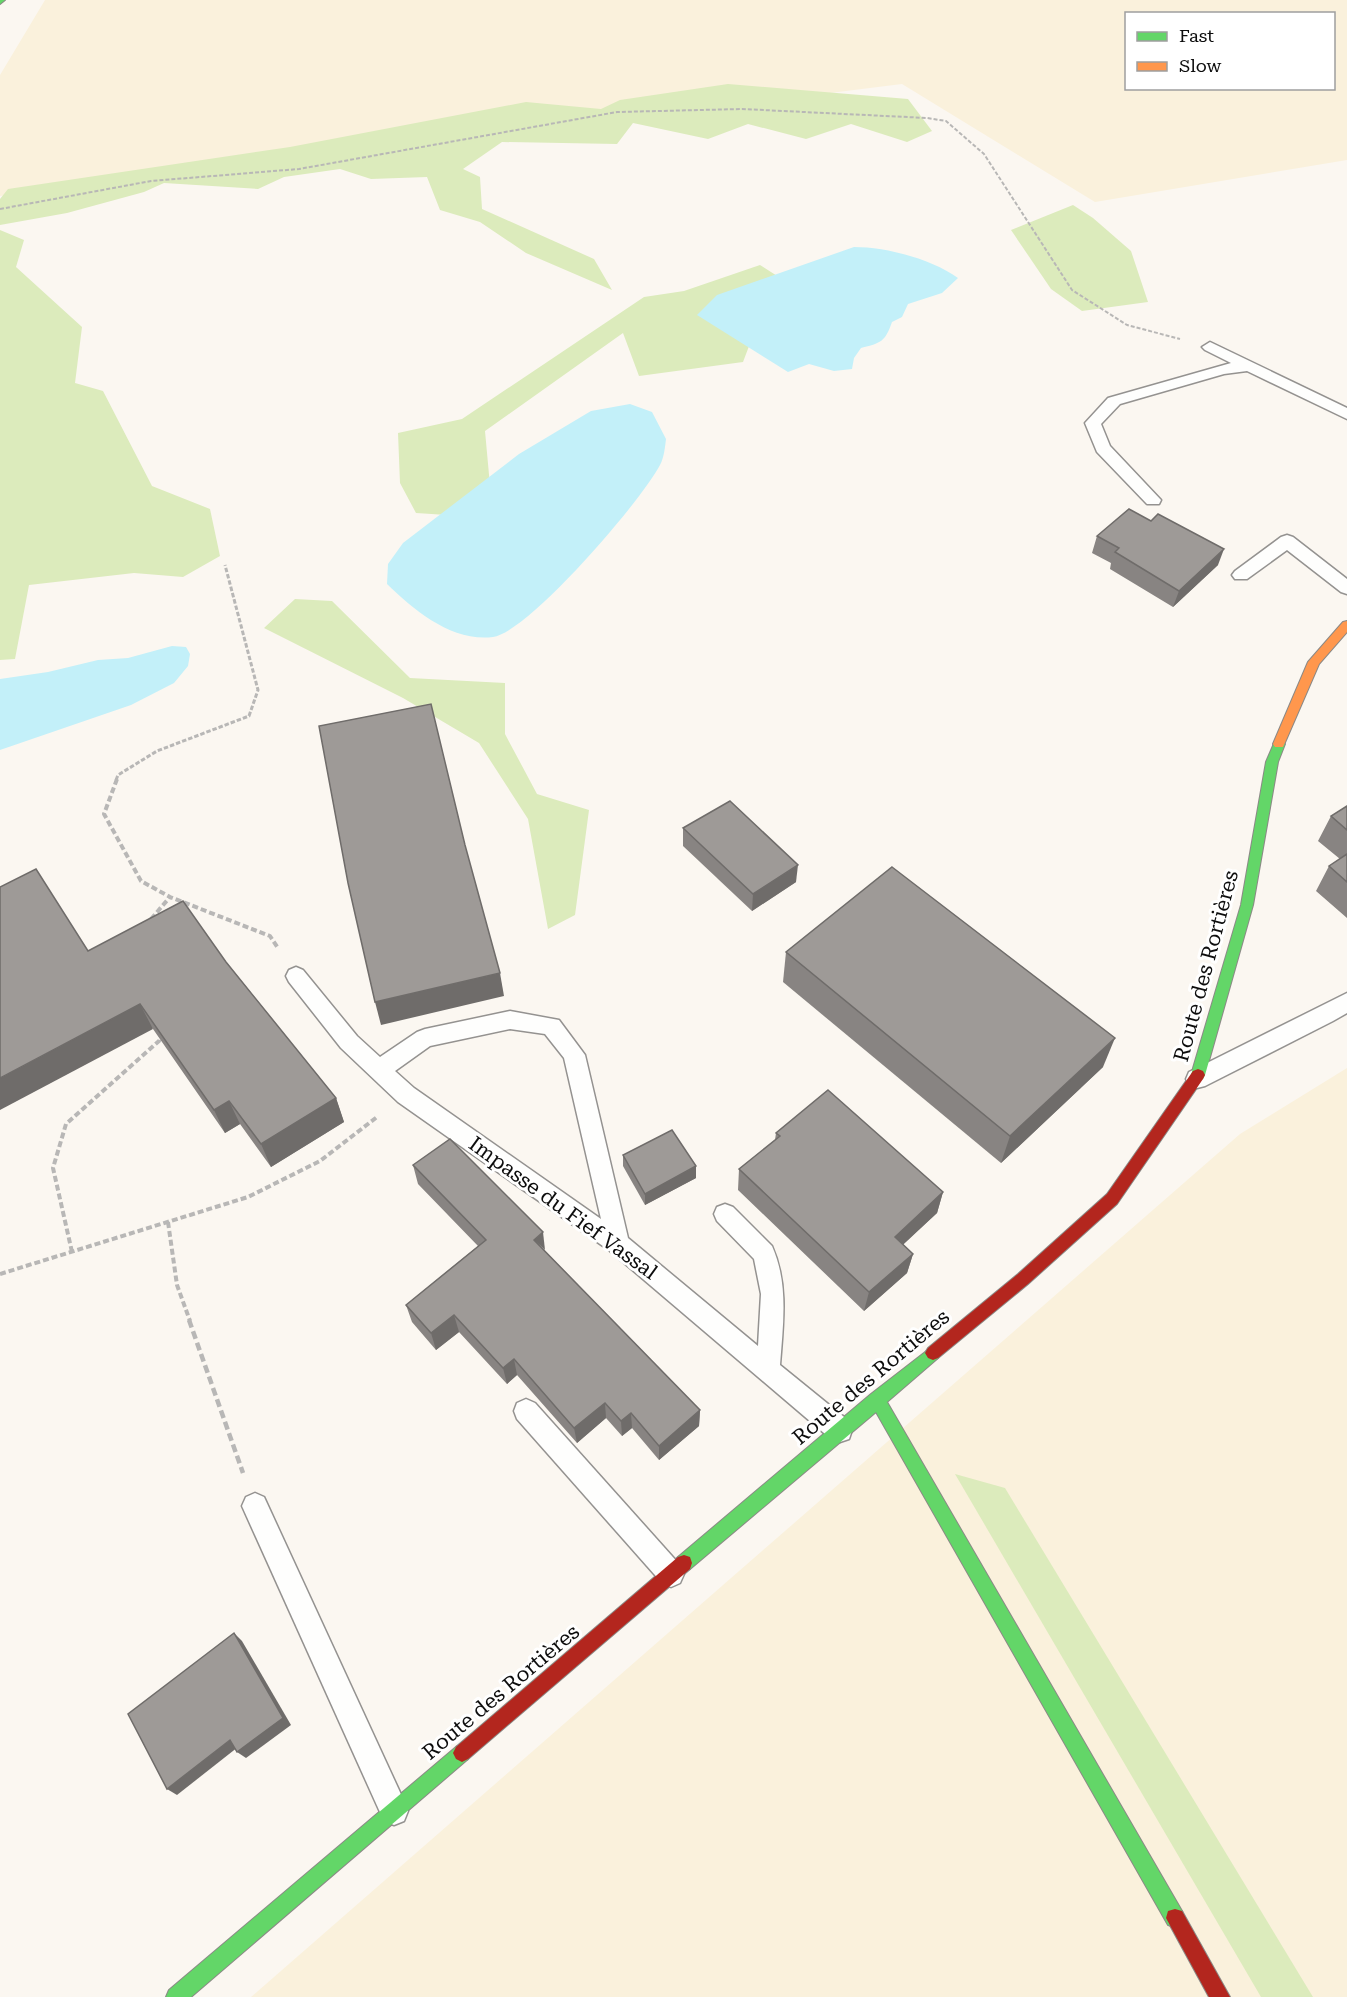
<svg xmlns="http://www.w3.org/2000/svg" width="1347" height="1997" font-family="'Roboto Serif',serif">
<style>
.farmland{fill:#faf1dc;fill-rule:evenodd}
.forest{fill:#dcebbc}
.water{fill:#c3f0f9}
.lines{fill:none;stroke-linecap:round;stroke-linejoin:round}
.lane-casing{stroke:#949290;stroke-width:3}
.fast-casing{stroke:#8b8986;stroke-width:2}
.slow-casing{stroke:#8b8986;stroke-width:2}
.jam-casing{stroke:#8b8986;stroke-width:2}
.path-far3{stroke:#b8b7b6;stroke-width:2;stroke-dasharray:4 2;stroke-linecap:butt}
.path-far2{stroke:#b8b7b6;stroke-width:3;stroke-dasharray:4.5 2;stroke-linecap:butt}
.path-far1{stroke:#b8b7b6;stroke-width:4;stroke-dasharray:6 3;stroke-linecap:butt}
.path{stroke:#b8b7b6;stroke-width:4.5;stroke-dasharray:8 4;stroke-linecap:butt}
.lane{fill:#fefefd;fill-rule:evenodd}
.fast{fill:#63d668;fill-rule:evenodd}
.slow{fill:#ff974d;fill-rule:evenodd}
.jam{fill:#b3261e;fill-rule:evenodd}
.wall{fill:#888482}
.shaded-wall{fill:#6f6c6a}
.building{fill:#9e9a97;stroke:#6f6c6a;stroke-width:1.5}
.labels{text-anchor:middle;dominant-baseline:central;stroke-width:6;stroke-linejoin:round;paint-order:stroke}
.street-label{font-size:21px;fill:#0d0d0d;stroke:#fff}
</style>
<rect width="100%" height="100%" fill="#fbf7f1"/>
<g class="farmland">
<path d="M 45,0 L 1347,0 L 1347,160 L 1095,202 L 902,84 L 0,196 L 0,75 ZM 1126,14 L 1334,14 L 1334,88 L 1126,88 Z"/>
<polygon points="1347,1068 1347,1997 251,1997 1240,1134"/>
</g>
<g class="forest">
<polygon points="728,84 908,99 932,131 907,142 851,124 806,139 748,124 708,139 633,123 617,144 502,142 463,169 480,177 482,209 594,259 612,290 526,253 480,222 440,210 427,177 371,179 340,169 284,177 258,189 164,183 144,192 67,213 0,225 0,199 8,189 290,147 526,102 601,109 620,100"/>
<polygon points="1073,205 1093,218 1131,251 1148,302 1082,311 1051,289 1011,230"/>
<polygon points="0,230 24,240 16,267 82,327 75,383 103,391 152,486 210,509 220,556 183,577 134,573 29,585 15,659 0,660"/>
<polygon points="760,265 785,281 754,333 743,362 639,376 623,333 485,431 493,518 416,513 400,483 398,433 462,419 644,297 684,291"/>
<polygon points="295,599 332,601 410,678 505,683 505,734 537,794 589,810 575,915 548,929 528,819 479,743 403,698 264,628"/>
<polygon points="955,1474 1005,1488 1313,1997 1261,1997"/>
</g>
<g class="water">
<path d="M 854,247 C 886,247 932,259 958,278 L 942,293 L 908,304 L 902,317 L 892,322 C 885,342 881,343 861,348 L 854,358 L 852,369 L 834,371 L 809,364 L 788,372 L 697,315 L 717,295 Z"/>
<path d="M 630,404 L 652,412 L 666,439 C 665,447 664,458 660,465 C 642,500 529,632 493,637 C 452,642 415,611 387,584 L 388,564 L 403,543 L 519,454 L 591,411 Z"/>
<polygon points="172,646 186,647 190,654 188,666 174,683 131,705 0,750 0,679 48,672 98,660 128,658"/>
</g>
<g class="lines">
<g class="lane-casing">
<g id="lane">
<polygon points="1210,342 1347,408 1347,419 1247,371 1224,374 1120,404 1101,424 1110,446 1161,500 1159,504 1147,504 1097,452 1085,423 1108,398 1231,363 1205,350 1202,347"/>
<polygon points="1287,535 1293,537 1347,579 1347,594 1341,592 1287,550 1247,579 1235,579 1232,575 1235,571 1281,537"/>
<path d="M 296,967 L 303,970 L 357,1036 L 380,1057 L 417,1032 L 425,1029 L 510,1011 L 559,1020 L 585,1055 L 628,1238 L 758,1346 L 761,1294 L 754,1259 L 717,1221 L 714,1214 L 717,1207 L 725,1204 L 733,1207 L 772,1246 C 789,1284 783,1325 780,1365 L 849,1421 L 852,1430 L 849,1439 L 840,1442 L 831,1439 L 610,1251 L 398,1102 L 341,1048 L 289,982 L 286,976 L 289,970 ZM 510,1029 L 545,1034 L 564,1058 L 601,1219 L 414,1088 L 395,1071 L 430,1046 Z"/>
<polygon points="1347,993 1347,1013 1333,1021 1205,1086 1197,1088 1189,1086 1186,1079 1189,1072"/>
<polygon points="526,1399 535,1403 680,1565 684,1574 680,1583 671,1587 662,1583 517,1419 514,1411 517,1403"/>
<polygon points="255,1493 264,1497 404,1801 408,1811 404,1821 394,1825 384,1821 242,1506 246,1497"/>
</g>
</g>
<g class="fast-casing">
<g id="fast">
<polygon points="0,0 5,0 0,4"/>
<polygon points="1279,740 1285,744 1278,762 1253,905 1205,1075 1203,1079 1198,1081 1193,1079 1191,1075 1241,905 1266,762 1275,741"/>
<polygon points="933,1346 938,1348 941,1353 938,1358 887,1402 1182,1911 1184,1918 1182,1925 1175,1927 1168,1925 876,1412 690,1569 684,1571 678,1569 676,1563 678,1557 871,1394"/>
<polygon points="462,1744 468,1747 471,1753 468,1759 191,1997 166,1997 169,1990 456,1747"/>
</g>
</g>
<g class="slow-casing">
<polygon id="slow" points="1347,621 1347,632 1319,664 1283,747 1275,747 1273,744 1308,662 1343,622"/>
</g>
<g class="jam-casing">
<g id="jam">
<polygon points="1198,1069 1203,1071 1205,1075 1203,1079 1117,1204 1028,1284 938,1358 933,1360 928,1358 925,1353 928,1348 1018,1274 1107,1194 1193,1071"/>
<polygon points="684,1555 690,1557 692,1563 690,1569 468,1759 462,1762 456,1759 453,1753 456,1747 678,1557"/>
<polygon points="1175,1909 1182,1911 1230,1997 1209,1997 1166,1918 1168,1911"/>
</g>
</g>
<polyline class="path-far3" points="0,209 151,181 299,169 617,112 742,109 927,118 946,121 984,154 1072,290 1127,325 1180,339"/>
<polyline class="path-far2" points="116,780 118,775 157,751 249,716 258,690 225,565"/>
<g class="path-far1">
<polyline points="117,779 104,814 141,881 170,897 270,936 278,948"/>
<polyline points="151,919 170,897"/>
<polyline points="168,1222 177,1285 190,1321"/>
<polyline points="72,1252 53,1168 66,1124 159,1041 161,1034"/>
<polyline points="0,1274 248,1197 320,1161 377,1117"/>
</g>
<polyline class="path" points="189,1320 243,1473"/>
<use href="#lane" class="lane"/>
<use href="#fast" class="fast"/>
<use href="#slow" class="slow"/>
<use href="#jam" class="jam"/>
</g>
<g class="wall">
<polygon points="1097,536 1218,565 1173,607 1110,569 1111,563 1092,553"/>
<polygon points="1347,806 1347,918 1316,891 1329,866 1340,859 1318,841 1331,816"/>
<polygon points="683,828 796,882 752,911 683,846"/>
<polygon points="88,951 226,962 336,1098 344,1122 271,1167 240,1124 225,1133 153,1029"/>
<polygon points="786,952 1103,1067 1001,1163 783,982"/>
<polygon points="776,1133 943,1192 937,1213 903,1244 913,1254 907,1273 864,1311 738,1190 739,1169 775,1140"/>
<polygon points="623,1155 696,1178 645,1205 623,1166"/>
<polygon points="413,1165 545,1251 700,1410 699,1426 659,1460 632,1428 622,1436 606,1418 577,1443 517,1375 507,1384 459,1332 436,1350 412,1322 406,1305 478,1246 418,1184"/>
</g>
<g class="shaded-wall">
<polygon points="1224,549 1218,565 1173,607 1179,591"/>
<polygon points="798,865 796,882 752,911 753,894"/>
<polygon points="500,973 504,996 381,1025 375,1002"/>
<polygon points="140,1004 153,1029 0,1110 0,1078"/>
<polygon points="1115,1038 1103,1067 1001,1163 1010,1136"/>
<polygon points="336,1098 344,1122 271,1167 261,1144"/>
<polygon points="229,1101 240,1124 225,1133 214,1110"/>
<polygon points="696,1166 696,1178 645,1205 645,1194"/>
<polygon points="943,1192 937,1213 890,1257 895,1237"/>
<polygon points="543,1232 545,1250 534,1240"/>
<polygon points="913,1254 907,1273 864,1311 869,1292"/>
<polygon points="454,1315 459,1332 436,1350 431,1333"/>
<polygon points="514,1359 517,1375 507,1384 503,1368"/>
<polygon points="605,1403 606,1418 577,1443 574,1428"/>
<polygon points="700,1410 699,1426 659,1460 659,1446"/>
<polygon points="631,1413 632,1428 622,1436 621,1421"/>
<polygon points="234,1633 242,1641 291,1725 246,1758 237,1752"/>
<polygon points="230,1740 238,1747 177,1795 167,1789"/>
</g>
<g class="building">
<polygon points="1129,509 1151,521 1158,514 1224,549 1179,591 1115,552 1119,548 1097,536"/>
<polygon points="431,704 465,845 500,973 375,1002 348,883 319,726"/>
<polygon points="730,801 798,865 753,894 683,828"/>
<polygon points="1347,806 1347,830 1331,816"/>
<polygon points="1347,854 1347,882 1329,866"/>
<polygon points="892,867 1115,1038 1010,1136 786,952"/>
<polygon points="36,869 88,951 183,901 226,962 336,1098 261,1144 229,1101 214,1110 140,1004 0,1078 0,887"/>
<polygon points="828,1090 943,1192 895,1237 913,1254 869,1292 739,1169 780,1136 776,1133"/>
<polygon points="672,1130 696,1166 645,1194 623,1155"/>
<polygon points="450,1139 543,1232 534,1240 700,1410 659,1446 631,1413 621,1421 605,1403 574,1428 514,1359 503,1368 454,1315 431,1333 406,1305 486,1240 413,1165"/>
<polygon points="234,1633 283,1718 237,1752 230,1740 167,1789 128,1714"/>
</g>
<g class="labels">
<g class="street-label">
<text transform="translate(1206 966) rotate(-75)">Route des Rortières</text>
<text transform="translate(563 1208) rotate(36)">Impasse du Fief Vassal</text>
<text transform="translate(871 1377) rotate(-40)">Route des Rortières</text>
<text transform="translate(501 1692) rotate(-40)">Route des Rortières</text>
</g>
</g>
<rect x="1125" y="12" width="210" height="78" fill="#ffffff" stroke="#9e9e9e" stroke-width="1.5"/>
<rect x="1137" y="32" width="30" height="9" fill="#63d668" stroke="#9e9e9e" stroke-width="1.5"/>
<text x="1179" y="42" font-size="18" fill="#0d0d0d">Fast</text>
<rect x="1137" y="62" width="30" height="9" fill="#ff974d" stroke="#9e9e9e" stroke-width="1.5"/>
<text x="1179" y="72" font-size="18" fill="#0d0d0d">Slow</text>
</svg>
